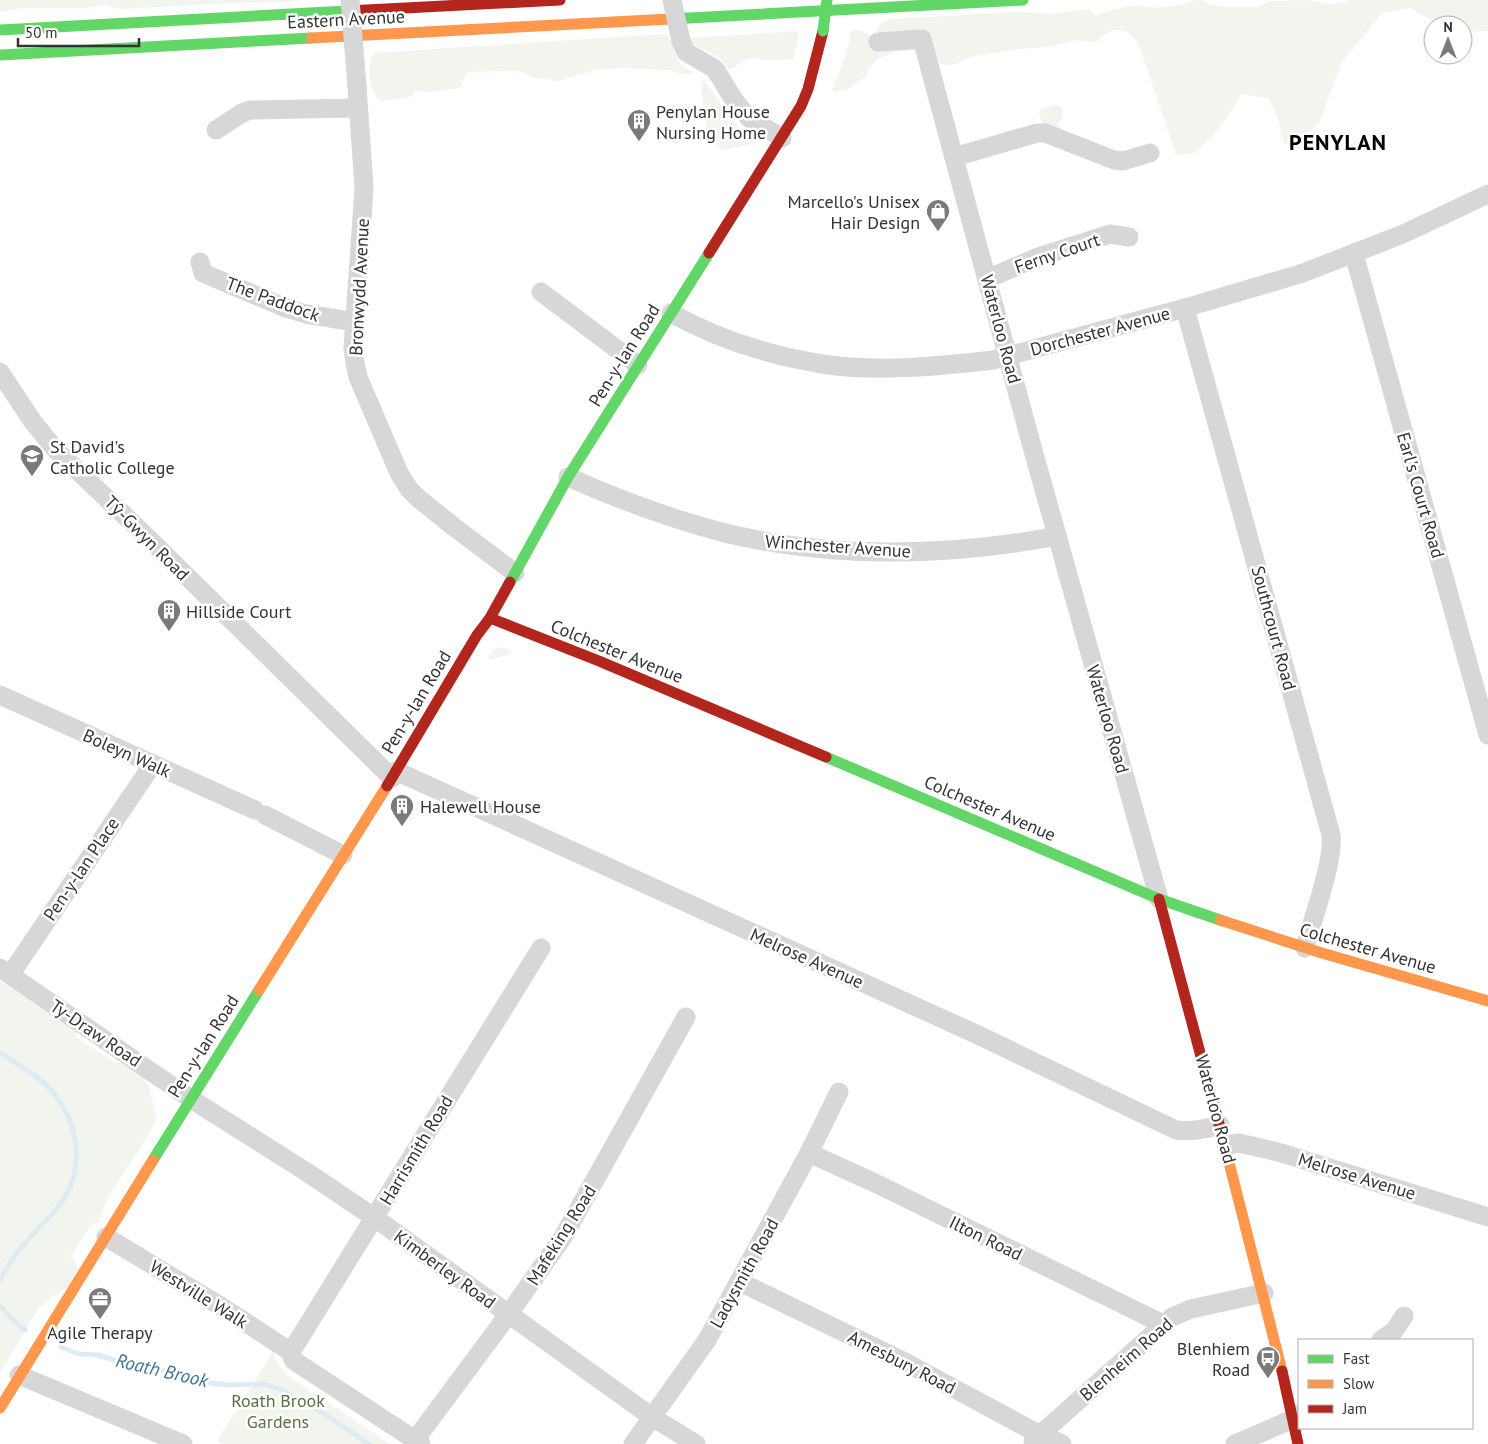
<svg xmlns="http://www.w3.org/2000/svg" width="1488" height="1444" font-family="'PT Sans',sans-serif">
<style>
.green{fill:#f1f5ed}
.lines{fill:none;stroke-linecap:round;stroke-linejoin:round}
.stream{stroke:#ddebf3;stroke-width:5}
.street{stroke:#d7d7d7;stroke-width:19}
.fast{stroke:#63d668;stroke-width:11}
.slow{stroke:#ff974d;stroke-width:11}
.jam{stroke:#b3261e;stroke-width:11}
.street-bridge{stroke:#d7d7d7;stroke-width:19}
.fast-bridge{stroke:#63d668;stroke-width:11}
.labels{text-anchor:middle;dominant-baseline:central;stroke-width:5;stroke-linejoin:round;paint-order:stroke}
.street-label{font-size:18px;fill:#333;stroke:#fff}
.poi-label{font-size:18px;fill:#333;stroke:#fff;text-anchor:start}
.park-label{font-size:18px;fill:#56703f;stroke:#fff}
.water-label{font-size:19px;font-style:italic;fill:#3f7597;stroke:#fff}
.district-label{font-size:22px;font-weight:bold;letter-spacing:1px;fill:#000;stroke:#fff}
</style>
<rect width="100%" height="100%" fill="#fff"/>
<g class="green">
<polygon points="0,0 301,0 288,2 232,3 120,9 105,5 86,8 24,8 0,12"/>
<path d="M 1194,0 L 1203,0 L 1207,4 L 1227,7 L 1259,7 L 1270,1 L 1309,0 L 1332,5 L 1350,0 L 1488,0 L 1488,31 L 1463,32 L 1463,25 L 1441,25 L 1410,8 L 1382,13 L 1342,62 L 1320,121 L 1299,142 L 1284,143 L 1277,116 L 1269,98 L 1241,94 C 1233,111 1211,142 1195,152 C 1190,155 1181,155 1176,155 L 1138,42 C 1135,40 1132,35 1129,33 C 1117,26 1104,31 1097,42 L 1077,40 L 1052,46 L 1011,50 L 970,57 L 955,64 L 944,65 L 918,45 L 914,50 L 895,52 L 877,59 L 869,68 L 867,75 L 845,91 L 841,90 L 837,92 L 833,91 L 832,89 C 840,70 849,50 851,30 C 862,28 869,37 880,37 L 877,30 L 882,22 L 889,19 L 1020,12 L 1051,14 L 1089,9 L 1095,16 L 1111,10 L 1135,5 L 1156,8 L 1181,5 Z"/>
<polygon points="796,31 799,35 793,59 767,60 753,58 747,59 730,70 719,57 693,44 691,38"/>
<path d="M 663,34 C 678,40 672,57 682,66 C 685,69 690,70 694,72 C 686,76 679,74 671,70 C 649,70 626,67 604,69 C 587,70 571,79 554,82 L 549,78 C 531,81 529,72 515,71 C 499,70 483,72 467,72 L 460,88 L 431,92 L 416,91 L 410,97 L 383,101 C 380,100 377,99 376,96 C 368,87 368,62 374,53 Z"/>
<polygon points="704,80 734,123 754,139 751,144 724,150 707,137 701,85"/>
<polygon points="1058,105 1062,108 1063,117 1057,126 1062,128 1061,130 1040,124 1042,123 1039,112 1041,109"/>
<polygon points="499,647 510,650 509,655 487,660 493,650"/>
<polygon points="0,982 7,985 16,984 78,1032 75,1037 114,1062 132,1065 142,1074 149,1087 156,1115 155,1123 147,1137 106,1201 100,1221 90,1226 71,1256 75,1260 80,1270 71,1286 51,1297 44,1305 40,1306 0,1373"/>
<polygon points="273,1352 276,1361 287,1375 390,1444 223,1444 217,1441"/>
</g>
<g class="lines">
<g class="stream">
<path d="M 0,1053 C 17,1064 36,1074 50,1089 C 78,1120 86,1165 62,1202 C 51,1217 38,1228 26,1242 C 16,1253 7,1266 0,1280"/>
<polyline points="0,1306 9,1316 25,1330"/>
<polyline points="61,1347 79,1354 98,1355 130,1365 172,1372 211,1383 229,1385 264,1384 279,1389 323,1413 369,1444"/>
</g>
<g class="street">
<polyline points="681,41 686,52 715,69 734,100 749,118 782,138"/>
<polyline points="878,42 922,39 1031,443 1159,899"/>
<polyline points="357,86 364,188 353,348 355,363 358,377 399,473 409,489 418,498 454,527 515,573"/>
<path d="M 216,130 L 242,113 L 250,110 C 286,109 322,109 358,108"/>
<polyline points="954,157 1037,133 1045,133 1114,160 1123,161 1150,153"/>
<polyline points="1354,254 1488,735"/>
<polyline points="200,262 203,273 286,308 306,314 355,322"/>
<polyline points="987,279 1038,257 1110,234 1129,237"/>
<polyline points="541,292 638,365"/>
<path d="M 1185,308 L 1331,835 C 1334,862 1312,920 1305,948"/>
<path d="M 671,313 C 719,340 775,357 829,365 C 881,372 941,366 993,360 L 1185,308 L 1303,273 L 1403,234 L 1488,194"/>
<polyline points="0,372 33,422 56,450 147,537 392,778"/>
<path d="M 568,477 C 617,499 669,518 721,532 C 829,559 949,557 1057,536"/>
<polyline points="0,695 255,810"/>
<path d="M 396,771 L 976,1034 L 1176,1130 C 1192,1132 1205,1129 1220,1125"/>
<polyline points="265,815 343,855"/>
<polyline points="0,968 191,1099 308,1173 375,1218 652,1417 696,1444"/>
<polyline points="10,975 153,764"/>
<polyline points="1226,1145 1239,1143 1278,1152 1488,1217"/>
<polyline points="809,1153 875,1183 1163,1324"/>
<polyline points="106,1237 222,1307 291,1352"/>
<polyline points="740,1282 905,1362 1033,1431 1062,1444"/>
<polyline points="1381,1340 1394,1331 1404,1316"/>
<polyline points="291,1352 541,948"/>
<polyline points="291,1352 293,1360 421,1444"/>
<polyline points="19,1375 183,1444"/>
<polyline points="415,1440 508,1315 563,1237 686,1017"/>
<polyline points="1033,1441 1172,1317 1191,1309 1264,1293"/>
<polyline points="633,1444 707,1340 809,1153 839,1092"/>
<polyline points="1235,1444 1293,1419 1299,1414"/>
</g>
<g class="fast">
<polyline points="670,19 1023,0"/>
<polyline points="0,30 347,11"/>
<polyline points="0,55 311,38"/>
<polyline points="510,582 568,477 709,253"/>
<polyline points="826,757 1159,899 1220,920"/>
<polyline points="153,1160 259,990"/>
</g>
<g class="slow">
<polyline points="311,38 670,19"/>
<polyline points="1220,920 1322,953 1488,1001"/>
<polyline points="259,990 387,786"/>
<polyline points="1223,1139 1282,1371"/>
<polyline points="0,1408 153,1160"/>
</g>
<g class="jam">
<polyline points="347,11 560,0"/>
<polyline points="709,253 801,106 808,89 823,31"/>
<polyline points="490,618 599,661 826,757"/>
<polyline points="387,786 477,635 490,618 510,582"/>
<polyline points="1159,899 1223,1139"/>
<polyline points="1282,1371 1298,1444"/>
</g>
<g class="street-bridge">
<polyline points="350,0 357,86"/>
<polyline points="672,0 681,41"/>
</g>
<polyline class="fast-bridge" points="823,31 827,0"/>
</g>
<defs>
<g id="building-pin" transform="scale(1.25)"><path d="M0 17L-7.5 6A9.5 9.5 0 1 1 7.5 6Z" fill="#7a7a7a" stroke="#fff"/><path d="M-4-6H4V6H1V3H-1V6H-4ZM-2.5-4.3h1.7v1.8h-1.7ZM.8-4.3h1.7v1.8H.8ZM-2.5-1h1.7V.8h-1.7ZM.8-1h1.7V.8H.8Z" fill="#fff"/></g>
<g id="shop-pin" transform="scale(1.25)"><path d="M0 17L-7.5 6A9.5 9.5 0 1 1 7.5 6Z" fill="#7a7a7a" stroke="#fff"/><path d="M-5-2.5h2.3a2.7 3.5 0 0 1 5.4 0H5L5.5 6h-11ZM-1.5-2.5h3a1.5 2.3 0 0 0-3 0Z" fill="#fff"/></g>
<g id="school-pin" transform="scale(1.25)"><path d="M0 17L-7.5 6A9.5 9.5 0 1 1 7.5 6Z" fill="#7a7a7a" stroke="#fff"/><path d="M0-5L7-2L0 1L-7-2ZM-4 1L0 2.5L4 1V4Q0 6-4 4Z" fill="#fff"/></g>
<g id="office-pin" transform="scale(1.25)"><path d="M0 17L-7.5 6A9.5 9.5 0 1 1 7.5 6Z" fill="#7a7a7a" stroke="#fff"/><path d="M-6-3h4V-5.5h4V-3h4V5H-6ZM-1-4.5V-3h2v-1.5ZM-6 0V1H6V0Z" fill="#fff"/></g>
<g id="bus-pin" transform="scale(1.25)"><path d="M0 17L-7.5 6A9.5 9.5 0 1 1 7.5 6Z" fill="#7a7a7a" stroke="#fff"/><path d="M-5-6H5V4H4V6H2V4H-2V6H-4V4H-5ZM-3.5-4V0h7V-4ZM-3.5 1.2v1.5H-2V1.2ZM2 1.2v1.5H3.5V1.2Z" fill="#fff"/></g>
</defs>
<g fill-rule="evenodd">
<use href="#building-pin" x="639" y="121"/>
<use href="#shop-pin" x="938" y="211"/>
<use href="#school-pin" x="32" y="456"/>
<use href="#building-pin" x="169" y="611"/>
<use href="#building-pin" x="402" y="806"/>
<use href="#office-pin" x="100" y="1299"/>
<use href="#bus-pin" x="1268" y="1358"/>
</g>
<g class="labels">
<g class="street-label">
<text transform="translate(346 19) rotate(-3)">Eastern Avenue</text>
<text transform="translate(1057 253) rotate(-19)">Ferny Court</text>
<text transform="translate(359 287) rotate(-87)">Bronwydd Avenue</text>
<text transform="translate(273 299) rotate(20)">The Paddock</text>
<text transform="translate(1001 329) rotate(75)">Waterloo Road</text>
<text transform="translate(1100 331) rotate(-15)">Dorchester Avenue</text>
<text transform="translate(624 355) rotate(-58)">Pen-y-lan Road</text>
<text transform="translate(1421 495) rotate(74)">Earl's Court Road</text>
<text transform="translate(147 538) rotate(45)">Tŷ-Gwyn Road</text>
<text transform="translate(838 546) rotate(4)">Winchester Avenue</text>
<text transform="translate(1274 628) rotate(75)">Southcourt Road</text>
<text transform="translate(617 651) rotate(22)">Colchester Avenue</text>
<text transform="translate(416 702) rotate(-59)">Pen-y-lan Road</text>
<text transform="translate(1108 719) rotate(74)">Waterloo Road</text>
<text transform="translate(127 753) rotate(24)">Boleyn Walk</text>
<text transform="translate(990 808) rotate(23)">Colchester Avenue</text>
<text transform="translate(81 869) rotate(-56)">Pen-y-lan Place</text>
<text transform="translate(1368 948) rotate(16)">Colchester Avenue</text>
<text transform="translate(807 958) rotate(24)">Melrose Avenue</text>
<text transform="translate(96 1033) rotate(34)">Ty-Draw Road</text>
<text transform="translate(203 1046) rotate(-58)">Pen-y-lan Road</text>
<text transform="translate(1216 1109) rotate(75)">Waterloo Road</text>
<text transform="translate(416 1150) rotate(-59)">Harrismith Road</text>
<text transform="translate(1357 1176) rotate(17)">Melrose Avenue</text>
<text transform="translate(561 1235) rotate(-58)">Mafeking Road</text>
<text transform="translate(986 1238) rotate(26)">Ilton Road</text>
<text transform="translate(445 1269) rotate(36)">Kimberley Road</text>
<text transform="translate(744 1273) rotate(-61)">Ladysmith Road</text>
<text transform="translate(199 1294) rotate(32)">Westville Walk</text>
<text transform="translate(1126 1359) rotate(-41)">Blenheim Road</text>
<text transform="translate(902 1362) rotate(27)">Amesbury Road</text>
</g>
<g class="poi-label">
<text x="656" y="111">Penylan House<tspan x="656" dy="21">Nursing Home</tspan></text>
<text x="920" y="201" text-anchor="end">Marcello's Unisex<tspan x="920" dy="21">Hair Design</tspan></text>
<text x="50" y="446">St David's<tspan x="50" dy="21">Catholic College</tspan></text>
<text x="186" y="611">Hillside Court</text>
<text x="420" y="806">Halewell House</text>
<text x="100" y="1332" text-anchor="middle">Agile Therapy</text>
<text x="1250" y="1348" text-anchor="end">Blenhiem<tspan x="1250" dy="21">Road</tspan></text>
</g>
<g class="park-label">
<text x="278" y="1400">Roath Brook<tspan x="278" dy="21">Gardens</tspan></text>
</g>
<g class="water-label">
<text transform="translate(162 1370) rotate(13)">Roath Brook</text>
</g>
<g class="district-label">
<text x="1338" y="142">PENYLAN</text>
</g>
</g>
<rect x="1298" y="1339" width="175" height="90" fill="#ffffff" stroke="#adadad"/>
<rect x="1308" y="1355" width="25" height="8" fill="#63d668" stroke="#adadad"/>
<text x="1343" y="1364" font-size="15" fill="#333333">Fast</text>
<rect x="1308" y="1380" width="25" height="8" fill="#ff974d" stroke="#adadad"/>
<text x="1343" y="1389" font-size="15" fill="#333333">Slow</text>
<rect x="1308" y="1405" width="25" height="8" fill="#b3261e" stroke="#adadad"/>
<text x="1343" y="1414" font-size="15" fill="#333333">Jam</text>
<g transform="translate(1448 40)"><circle r="24" fill="#ffffff" stroke="#adadad"/>
<path d="M0-4L9 19L0 12L-9 19Z" fill="#7a7a7a"/>
<text y="-8" font-size="14" font-weight="bold" text-anchor="middle" fill="#333333">N</text>
</g>
<path d="M18 38v8h121v-8" fill="none" stroke="#333333" stroke-width="2.5"/>
<text x="25" y="38" font-size="15" fill="#333333" stroke="#ffffff" stroke-width="4" paint-order="stroke">50 m</text>
</svg>
